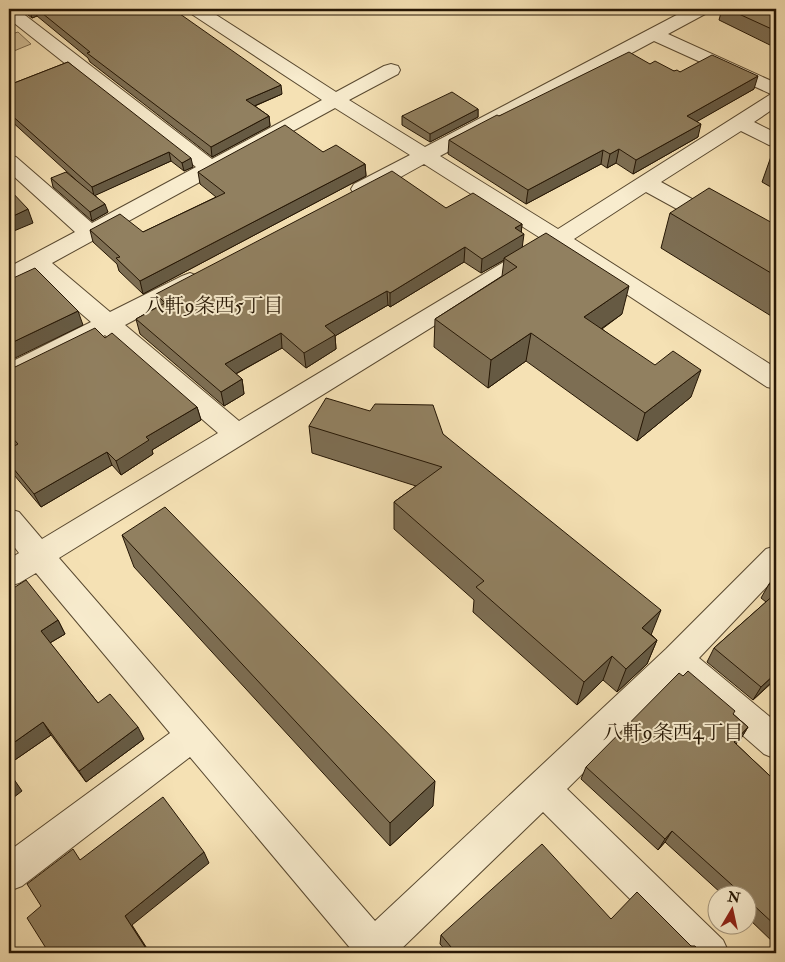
<svg xmlns="http://www.w3.org/2000/svg" width="785" height="962" font-family="'IM FELL Double Pica','Noto Serif JP',serif">
<style>
.green{fill:#d2be96;stroke:#7c6a4d}
.lines{fill:none;stroke-linecap:round;stroke-linejoin:round}
.minor-casing{stroke:#594930;stroke-width:2}
.minor{fill:#f8ecce;fill-rule:evenodd}
.wall{fill:#7d6e53;stroke:#251604}
.shaded-wall{fill:#665a43;stroke:#251604}
.building{fill:#918060;stroke:#251604}
.labels{text-anchor:middle;dominant-baseline:central;stroke-width:4;stroke-linejoin:round;paint-order:stroke}
.neighbourhood-label{font-size:20px;fill:#251604;stroke:#f8ecce}
</style>
<rect width="100%" height="100%" fill="#f5e1b4"/>
<filter id="stains"><feTurbulence type="fractalNoise" baseFrequency=".004" numOctaves="4"/><feColorMatrix values="0 0 0 0 .2 0 0 0 0 .09 0 0 0 0 .02 0 0 0 .5 -.17"/></filter>
<radialGradient id="worn" r=".72"><stop offset=".6" stop-color="#630" stop-opacity="0"/><stop offset="1" stop-color="#630" stop-opacity=".3"/></radialGradient>
<polygon class="green" points="18,32 31,44 9,53 9,35"/>
<g class="lines">
<g class="minor-casing">
<path id="minor" d="M 9,9 L 17,9 L 212,159 L 322,100 L 190,13 L 187,9 L 207,9 L 336,92 L 384,66 L 391,64 L 398,66 L 400,70 L 398,74 L 349,100 L 425,147 L 688,9 L 710,9 L 707,13 L 668,34 L 776,83 L 776,107 L 754,122 L 776,133 L 776,147 L 769,145 L 741,131 L 661,182 L 776,245 L 776,261 L 768,259 L 646,192 L 574,239 L 776,368 L 776,389 L 767,387 L 558,249 L 59,558 L 375,921 L 666,649 L 766,549 L 776,546 L 776,577 L 699,658 L 776,722 L 776,759 L 764,754 L 678,679 L 567,789 L 723,940 L 729,953 L 684,953 L 543,812 L 397,953 L 349,953 L 351,949 L 190,757 L 22,886 L 9,891 L 9,851 L 170,733 L 36,573 L 19,583 L 9,586 L 9,559 L 19,553 L 9,540 L 9,509 L 19,512 L 42,539 L 218,433 L 105,335 L 18,380 L 9,383 L 9,363 L 91,322 L 34,273 L 9,285 L 9,267 L 75,232 L 9,172 L 9,155 L 16,157 L 92,223 L 196,167 L 9,19 ZM 654,41 L 771,94 L 558,229 L 440,156 ZM 335,108 L 410,155 L 354,184 L 351,189 L 354,194 L 362,195 L 370,194 L 424,164 L 542,239 L 239,421 L 125,325 L 198,286 L 202,281 L 198,276 L 190,273 L 182,276 L 110,312 L 52,263 Z"/>
</g>
<use href="#minor" class="minor"/>
</g>
<g class="wall">
<polygon points="20,9 173,9 282,94 255,106 269,116 270,126 212,157 90,62 88,58 37,16 32,18"/>
<polygon points="722,9 776,9 776,48 719,20"/>
<polygon points="68,62 193,167 184,171 171,161 95,195 108,212 92,221 53,187 51,178 76,180 9,119 9,85"/>
<polygon points="650,64 674,71 680,72 754,89 697,121 698,137 633,174 616,163 607,168 601,164 526,204 448,154 449,140 499,116"/>
<polygon points="478,109 478,117 430,142 402,125 402,116"/>
<polygon points="776,146 776,190 762,182 774,148"/>
<polygon points="323,152 365,164 366,176 143,294 119,271 117,264 93,242 90,230 143,232 216,197 200,184 198,172"/>
<polygon points="446,208 522,224 521,232 522,247 622,314 602,329 691,397 637,441 526,361 488,388 434,347 435,319 502,276 504,260 481,273 464,262 390,307 388,305 335,336 336,349 306,368 282,348 236,374 242,379 244,394 224,406 140,334 136,319 159,306 156,294"/>
<polygon points="670,213 776,225 776,319 661,248"/>
<polygon points="105,338 197,407 201,420 152,450 153,454 121,475 112,465 41,507 9,469 9,449 14,447 9,441 9,369"/>
<polygon points="309,426 443,434 657,640 647,664 617,692 603,680 577,705 473,612 474,600 394,529 394,502 416,486 312,453"/>
<polygon points="122,535 433,806 390,846 134,567"/>
<polygon points="776,576 776,679 753,700 707,662 714,648 766,602 761,598 769,584"/>
<polygon points="9,585 12,589 58,620 65,634 50,643 98,703 144,739 86,782 51,735 9,764 9,637 10,637 9,635"/>
<polygon points="733,714 748,727 740,740 736,744 770,776 776,770 776,945 748,918 748,894 722,894 665,842 658,850 581,779 586,767"/>
<polygon points="611,919 691,946 702,953 448,953 440,944 441,935"/>
</g>
<g class="shaded-wall">
<polygon points="29,9 35,9 37,16 32,18"/>
<polygon points="9,16 11,16 14,25 9,27"/>
<polygon points="758,76 754,89 684,129 687,116"/>
<polygon points="281,85 282,94 247,109 246,100"/>
<polygon points="478,109 478,117 430,142 430,134"/>
<polygon points="269,116 270,126 212,157 211,147"/>
<polygon points="701,124 698,137 633,174 636,160"/>
<polygon points="619,149 616,163 607,168 610,154"/>
<polygon points="603,150 601,164 526,204 528,190"/>
<polygon points="169,152 171,161 94,196 92,187"/>
<polygon points="191,158 193,167 184,171 182,163"/>
<polygon points="365,164 366,176 143,294 140,281"/>
<polygon points="105,204 108,212 92,221 90,212"/>
<polygon points="28,209 33,223 9,233 9,218"/>
<polygon points="522,224 521,236 524,234 522,249 504,258 504,260 481,273 482,259 515,228"/>
<polygon points="465,247 464,262 390,307 390,293"/>
<polygon points="629,286 622,314 578,345 584,317"/>
<polygon points="387,291 388,305 335,336 336,349 306,368 304,353 325,326"/>
<polygon points="78,311 83,325 9,361 9,344"/>
<polygon points="281,333 282,348 228,378 225,364"/>
<polygon points="531,333 526,361 488,388 491,360"/>
<polygon points="701,370 691,397 637,441 645,413"/>
<polygon points="242,379 244,394 224,406 221,392"/>
<polygon points="197,407 201,420 152,450 153,454 121,475 116,461 146,437"/>
<polygon points="107,452 112,465 41,507 34,494"/>
<polygon points="661,610 651,635 642,628"/>
<polygon points="58,620 65,634 48,644 41,631"/>
<polygon points="657,640 647,664 617,692 626,669"/>
<polygon points="612,656 603,680 577,705 584,682"/>
<polygon points="776,673 776,678 753,700 761,687"/>
<polygon points="43,722 51,735 9,764 9,746"/>
<polygon points="138,727 144,739 86,782 79,771"/>
<polygon points="748,727 740,740 726,754 734,742"/>
<polygon points="9,772 22,791 9,801"/>
<polygon points="435,781 433,806 390,846 390,823"/>
<polygon points="672,831 665,842 658,850 665,839"/>
<polygon points="204,852 209,863 132,925 150,953 149,953 125,916"/>
</g>
<g class="building">
<polygon points="37,9 173,9 281,85 246,100 269,116 211,147 87,53 90,52"/>
<polygon points="728,9 776,9 776,31"/>
<polygon points="629,52 650,64 655,61 674,71 677,70 680,72 712,55 758,76 687,116 701,124 636,160 619,149 610,154 603,150 528,190 449,140 497,115 499,116"/>
<polygon points="68,62 191,158 182,163 169,152 92,187 9,113 9,85"/>
<polygon points="452,92 478,109 430,134 402,116"/>
<polygon points="285,125 323,152 336,145 365,164 140,281 116,258 120,257 90,230 120,214 143,232 225,193 198,172"/>
<polygon points="392,171 446,208 473,193 522,224 515,228 524,234 482,259 465,247 390,293 387,291 325,326 335,335 304,353 281,333 225,364 242,379 221,392 136,319 165,303 156,294"/>
<polygon points="66,172 105,204 90,212 51,178"/>
<polygon points="709,188 776,225 776,276 670,213"/>
<polygon points="9,189 28,209 9,218"/>
<polygon points="546,233 629,286 584,317 655,365 673,351 701,370 645,413 531,333 491,360 435,319 517,267 504,258"/>
<polygon points="35,268 78,311 9,344 9,280"/>
<polygon points="95,328 105,338 112,333 197,407 146,437 149,440 116,461 107,452 34,494 9,463 9,449 18,444 9,434 9,369 13,368"/>
<polygon points="326,398 370,411 375,404 433,405 443,434 661,610 642,628 657,640 626,669 612,656 584,682 476,587 484,581 394,502 442,467 309,426"/>
<polygon points="165,507 435,781 390,823 122,535"/>
<polygon points="776,576 776,589 769,584"/>
<polygon points="26,580 58,620 41,631 98,703 110,694 138,727 79,771 43,722 9,746 9,637 11,636 9,633 9,585 12,589"/>
<polygon points="776,593 776,673 761,687 714,648"/>
<polygon points="688,671 735,711 733,714 748,727 734,742 770,776 776,770 776,926 748,900 748,894 742,894 672,831 665,839 586,767 679,673 683,676"/>
<polygon points="9,773 13,779 9,783"/>
<polygon points="163,797 204,852 125,916 149,953 49,953 27,918 41,906 27,884 73,849 80,860"/>
<polygon points="542,844 611,919 637,892 691,946 695,946 702,953 456,953 441,935"/>
</g>
<g class="labels">
<g class="neighbourhood-label">
<text x="214" y="305">八軒9条西5丁目</text>
<text x="673" y="732">八軒9条西4丁目</text>
</g>
</g>
<rect width="785" height="962" fill="none" stroke="#f5e1b4" stroke-width="30"/>
<rect x="10" y="10" width="765" height="942" fill="none" stroke="#251604" stroke-width="2.5"/>
<rect x="15" y="15" width="755" height="932" fill="none" stroke="#251604"/>
<g transform="translate(732 910) rotate(9)"><circle r="24" fill="#f8ecce" stroke="#a4967d"/>
<path d="M0-4L9 19L0 12L-9 19Z" fill="#8f2418"/>
<text y="-8" font-size="14" font-weight="bold" text-anchor="middle" fill="#251604">N</text>
</g>
<rect width="100%" height="100%" filter="url(#stains)"/>
<rect width="100%" height="100%" fill="url(#worn)"/>
</svg>
